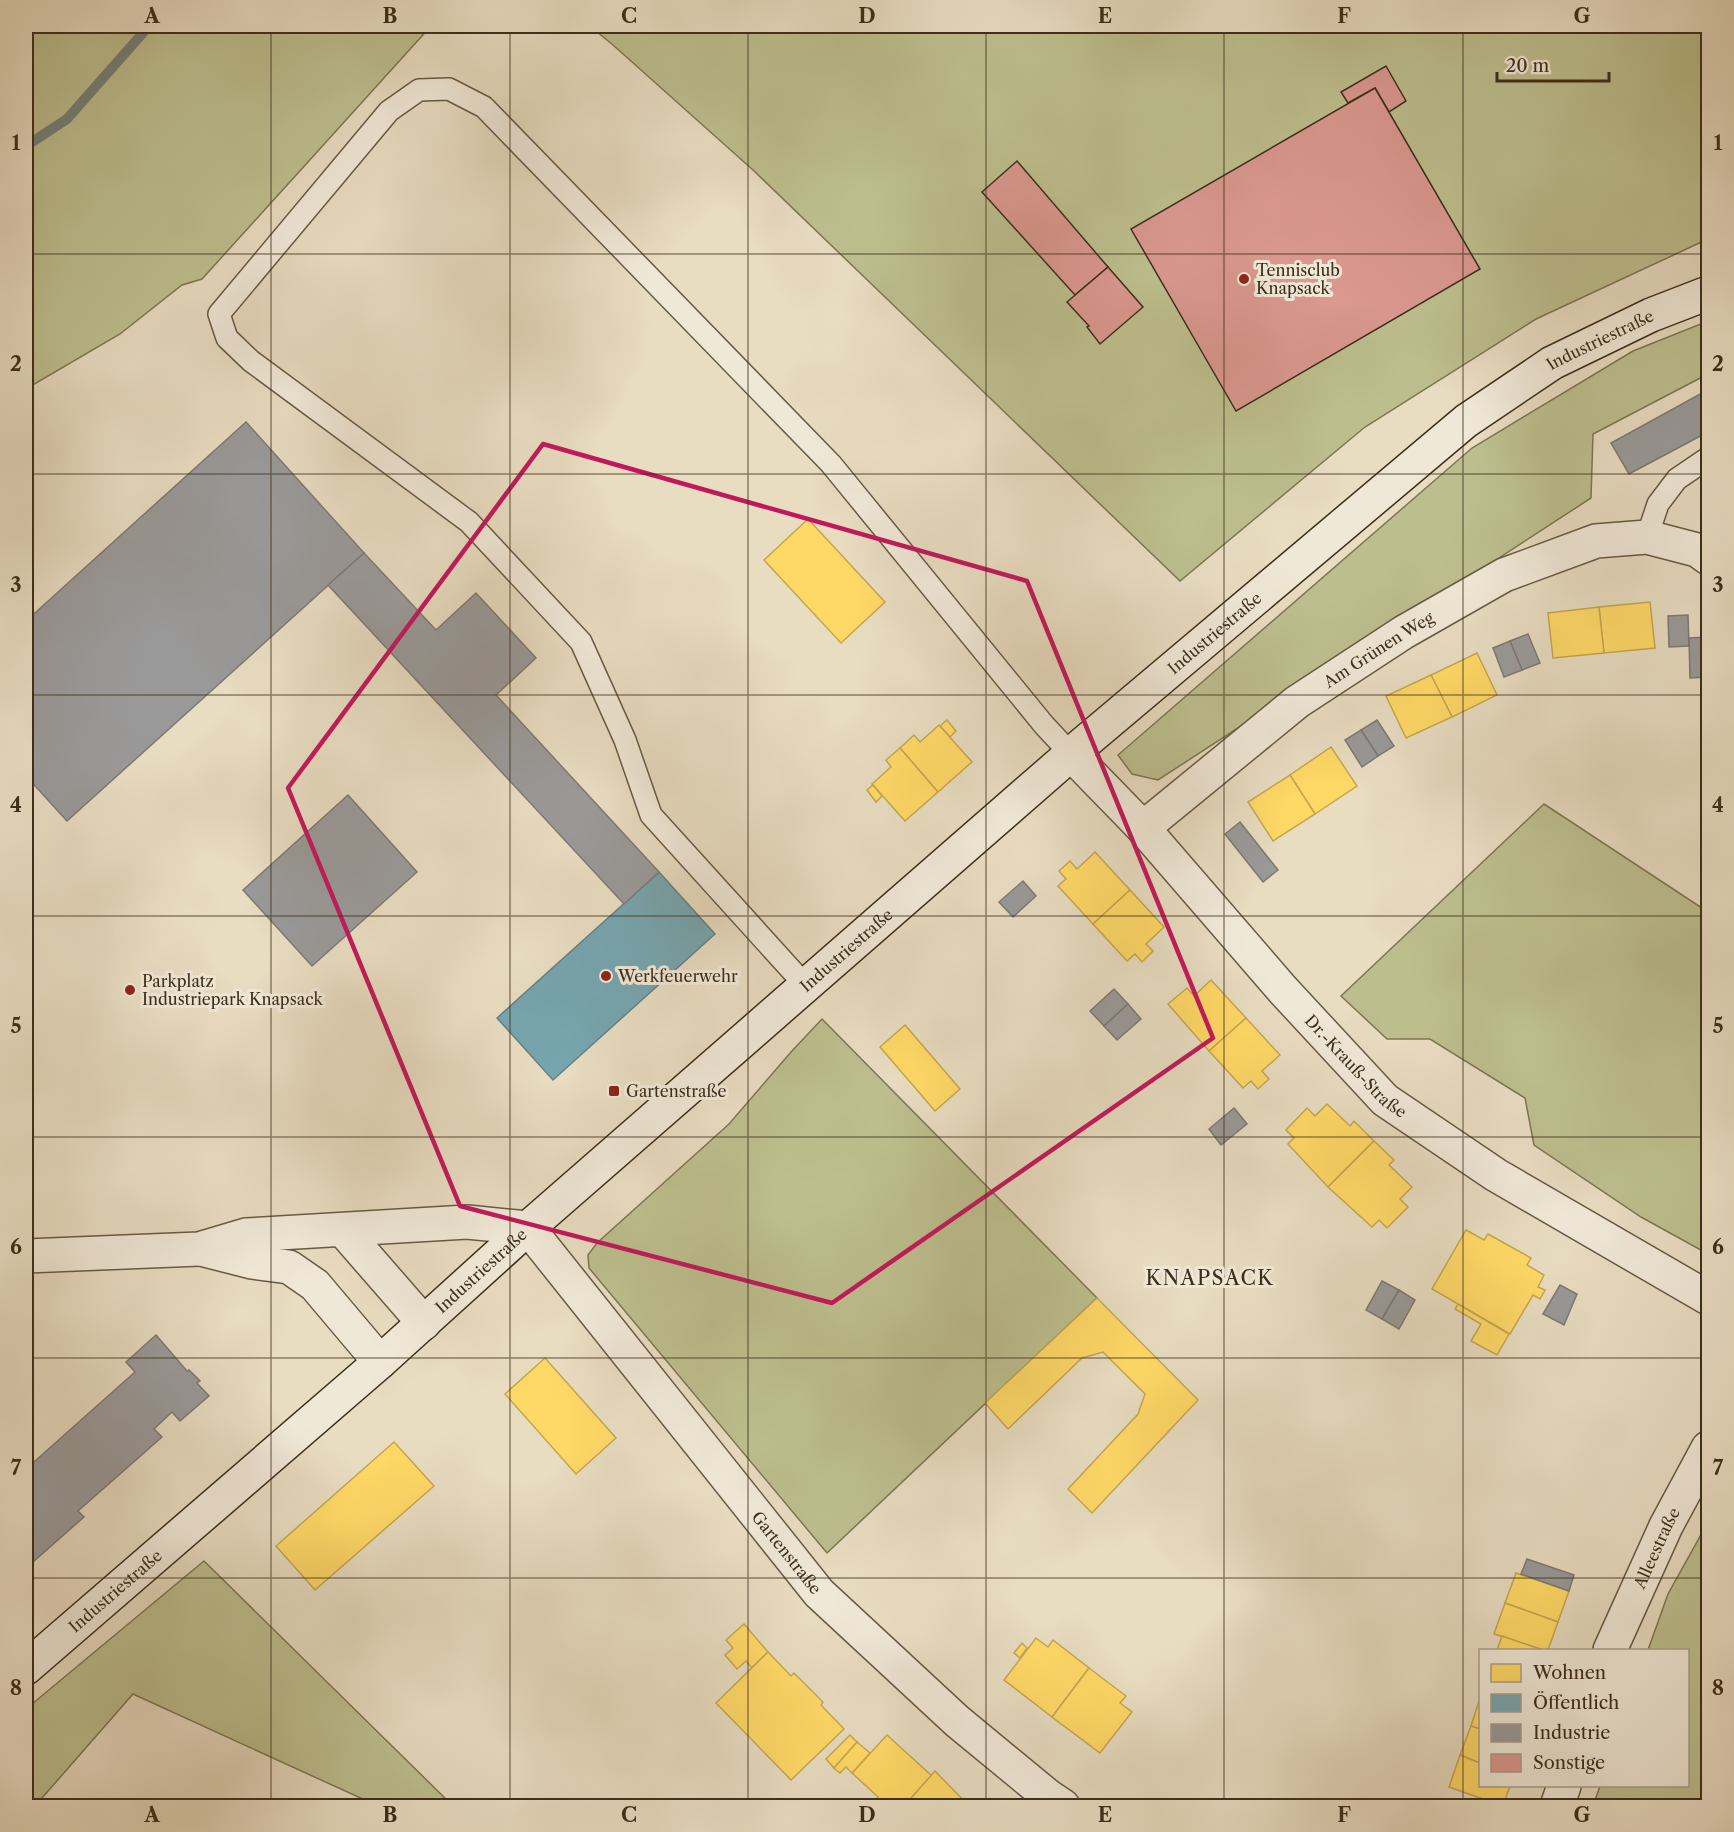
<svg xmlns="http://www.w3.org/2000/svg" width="1734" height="1832" font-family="'Libre Caslon Text',serif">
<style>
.green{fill:#bdbe8e;stroke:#7d7654;stroke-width:1.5}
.homes{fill:#ffd966;stroke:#c5a64f;stroke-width:1.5}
.public{fill:#76a5af;stroke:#658182;stroke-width:1.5}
.industry{fill:#999;stroke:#7d7973;stroke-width:1.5}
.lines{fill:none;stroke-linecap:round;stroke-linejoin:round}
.stream{stroke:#75817b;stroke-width:10}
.building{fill:#da988f;stroke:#3d2e1a;stroke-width:1.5}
.service-casing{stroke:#685a44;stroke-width:24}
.minor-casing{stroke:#685a44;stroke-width:36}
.secondary-casing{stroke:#3d2e1a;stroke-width:36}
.service{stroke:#f0e8d7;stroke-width:21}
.minor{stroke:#f0e8d7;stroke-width:33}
.secondary{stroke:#f0e8d7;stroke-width:33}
.marked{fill:none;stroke:#c2185b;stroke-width:4.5;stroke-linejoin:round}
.grid{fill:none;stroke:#3d2e1a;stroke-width:1.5;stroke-opacity:0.55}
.poi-dot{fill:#8f2418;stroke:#f0e8d7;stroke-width:2}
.labels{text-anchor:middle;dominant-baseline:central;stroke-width:6;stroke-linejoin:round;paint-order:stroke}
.poi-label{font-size:16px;fill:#3d2e1a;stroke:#f0e8d7;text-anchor:start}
.street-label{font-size:16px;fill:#3d2e1a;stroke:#f0e8d7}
.quarter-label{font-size:20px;letter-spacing:1.5px;fill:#3d2e1a;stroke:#f0e8d7}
.neatline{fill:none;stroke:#3d2e1a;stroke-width:2}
.grid-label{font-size:20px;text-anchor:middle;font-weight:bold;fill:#3d2e1a}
</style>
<rect width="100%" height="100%" fill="#e8dcc1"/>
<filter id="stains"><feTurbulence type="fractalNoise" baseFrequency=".00333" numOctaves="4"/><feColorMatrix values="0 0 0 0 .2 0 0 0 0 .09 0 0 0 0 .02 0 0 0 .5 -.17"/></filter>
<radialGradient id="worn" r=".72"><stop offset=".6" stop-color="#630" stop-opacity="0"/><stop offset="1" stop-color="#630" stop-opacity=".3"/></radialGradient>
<g class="green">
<polygon points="26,26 431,26 202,279 182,285 120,334 26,389"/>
<polygon points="590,26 1708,26 1708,239 1536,319 1365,427 1180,581 753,170 613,45"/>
<polygon points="1708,321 1708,374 1593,434 1591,498 1158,780 1132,774 1118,755 1472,448 1633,351"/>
<polygon points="1544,804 1708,912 1708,1254 1641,1217 1534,1145 1525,1098 1430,1039 1387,1039 1341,996"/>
<polygon points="822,1019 1097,1298 827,1553 589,1268 588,1255 597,1243 729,1124 791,1052"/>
<polygon points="1708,1522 1708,1806 1593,1806 1600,1786 1688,1786 1688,1650 1648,1650 1668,1594"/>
<polygon points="204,1561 453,1806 378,1806 133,1694 35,1806 26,1806 26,1709"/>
</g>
<g class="homes">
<polygon points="808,519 885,602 841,643 764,560"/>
<polygon points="1650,602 1655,648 1604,653 1599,607"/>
<polygon points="1599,607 1604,653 1553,658 1548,613"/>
<polygon points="1477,653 1497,695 1452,717 1431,675"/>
<polygon points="1431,675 1452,717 1406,738 1386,696"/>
<polygon points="947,720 956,731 950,737 940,726"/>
<polygon points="939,725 972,762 938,792 900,748 914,735 920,742"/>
<polygon points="1331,747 1357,786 1315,814 1290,775"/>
<polygon points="900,748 938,792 905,821 872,784 891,767 886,760"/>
<polygon points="1290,775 1315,814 1273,841 1248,802"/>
<polygon points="873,785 882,796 876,802 867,790"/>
<polygon points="1095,852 1130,890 1093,924 1058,886 1066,879 1059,871 1070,861 1077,869"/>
<polygon points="1130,890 1164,927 1146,944 1153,951 1142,962 1135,954 1127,961 1093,924"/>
<polygon points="1211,980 1246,1018 1209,1051 1168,1004 1187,988 1194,996"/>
<polygon points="1246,1018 1280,1055 1262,1071 1269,1079 1258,1089 1251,1081 1243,1088 1209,1051"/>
<polygon points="905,1025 960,1089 935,1111 880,1047"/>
<polygon points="1327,1104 1350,1126 1354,1121 1374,1141 1328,1187 1288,1144 1294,1138 1286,1130 1307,1108 1315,1116"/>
<polygon points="1374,1141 1394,1160 1389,1165 1412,1187 1400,1199 1408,1207 1387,1228 1379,1220 1372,1227 1328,1187"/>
<polygon points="1466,1230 1484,1240 1488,1234 1531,1258 1527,1265 1544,1275 1538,1287 1545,1290 1540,1299 1533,1295 1510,1334 1432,1289"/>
<polygon points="1097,1298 1198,1400 1092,1513 1068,1489 1138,1414 1145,1394 1103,1352 1082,1358 1008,1429 985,1403"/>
<polygon points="1458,1304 1509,1334 1497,1355 1471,1341 1481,1324 1455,1309"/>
<polygon points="545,1358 616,1438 576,1474 505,1394"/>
<polygon points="394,1442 434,1486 315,1590 276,1546"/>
<polygon points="1516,1573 1569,1591 1558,1622 1505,1603"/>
<polygon points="1505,1603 1558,1622 1548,1650 1543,1650 1494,1634"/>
<polygon points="744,1624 768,1652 752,1668 746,1661 737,1669 725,1655 733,1648 726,1640"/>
<polygon points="1502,1636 1543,1650 1497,1650"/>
<polygon points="1036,1638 1048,1647 1053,1640 1089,1668 1052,1717 1004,1680"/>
<polygon points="1022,1643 1027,1648 1020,1658 1014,1653"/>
<polygon points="768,1652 791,1676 794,1673 823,1702 821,1705 844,1729 791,1780 716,1703"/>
<polygon points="1089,1668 1126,1696 1120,1703 1132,1712 1100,1753 1052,1717"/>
<polygon points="1480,1698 1480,1729 1471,1726"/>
<polygon points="1471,1726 1480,1729 1480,1763 1460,1755"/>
<polygon points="850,1735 857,1742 834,1768 826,1759"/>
<polygon points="887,1735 932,1776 904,1806 876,1806 872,1803 878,1797 852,1773"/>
<polygon points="857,1742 870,1753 852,1773 846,1767 840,1773 836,1770 834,1768"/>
<polygon points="1460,1755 1480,1763 1480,1786 1510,1786 1503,1806 1449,1787"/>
<polygon points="935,1771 969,1806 904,1806"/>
</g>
<polygon class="public" points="659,872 715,934 553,1080 497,1018"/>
<g class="industry">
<polygon points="1702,393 1708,405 1708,432 1629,474 1611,443"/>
<polygon points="246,422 364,553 67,821 26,776 26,621"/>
<polygon points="364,553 436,630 476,593 536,658 496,695 659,872 624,904 328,585"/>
<polygon points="1688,615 1689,646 1669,647 1668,616"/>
<polygon points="1528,634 1540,663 1522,670 1510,641"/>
<polygon points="1708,637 1708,677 1690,678 1689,638"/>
<polygon points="1510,641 1522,670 1504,677 1493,648"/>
<polygon points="1377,720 1394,746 1378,756 1361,730"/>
<polygon points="1361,730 1378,756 1362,767 1345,740"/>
<polygon points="348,795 417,872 312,966 243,890"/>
<polygon points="1240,822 1278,870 1263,882 1225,834"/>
<polygon points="1023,881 1036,896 1013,917 999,902"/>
<polygon points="1114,989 1128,1004 1104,1026 1090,1011"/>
<polygon points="1128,1004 1141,1019 1117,1040 1104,1026"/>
<polygon points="1234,1108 1247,1124 1221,1145 1209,1129"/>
<polygon points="1382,1281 1399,1290 1382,1319 1366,1310"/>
<polygon points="1560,1285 1577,1294 1564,1325 1543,1314"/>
<polygon points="1399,1290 1415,1300 1399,1329 1382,1319"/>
<polygon points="156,1335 187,1371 189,1370 200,1381 197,1383 209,1396 180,1421 172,1412 154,1429 162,1437 78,1511 84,1517 26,1568 26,1469 135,1372 126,1362"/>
<polygon points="1527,1559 1574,1575 1569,1591 1521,1574"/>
</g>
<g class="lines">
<polyline class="stream" points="26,146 67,119 149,26"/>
</g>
<g class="building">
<polygon points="1386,66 1406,101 1389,112 1375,88 1348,103 1341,92"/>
<polygon points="1375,88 1480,269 1236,411 1131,229"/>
<polygon points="1017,161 1108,267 1075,295 982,192"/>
<polygon points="1108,267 1143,307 1100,344 1087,327 1089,326 1067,302"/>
</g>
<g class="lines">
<g class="service-casing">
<g id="service">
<polyline points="1647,537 1658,504 1677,479 1708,458"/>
<polyline points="805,985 651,815 625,740 581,642 469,522 251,361 227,338 219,314 389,111 419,90 449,89 484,107 831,464 1044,725 1071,754"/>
</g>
</g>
<g class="minor-casing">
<g id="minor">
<path id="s1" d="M 1071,754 L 1143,828 L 1283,990 L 1385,1100 L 1496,1175 L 1708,1298"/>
<path id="s2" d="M 1143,828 L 1297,702 L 1404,632 L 1504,575 L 1596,541 L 1647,537 L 1697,550 L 1708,558"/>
<polyline points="343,1230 424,1323"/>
<polyline points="201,1249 252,1262 289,1267 315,1285 380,1362"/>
<path id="s3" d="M 26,1256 L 199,1249 L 246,1235 L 467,1222 L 528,1228 L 819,1593 L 957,1721 L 1048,1796 L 1063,1806"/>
<path id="s4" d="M 1610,1650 L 1666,1526 L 1708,1448"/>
<polyline points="1557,1806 1564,1786"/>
</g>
</g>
<g class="secondary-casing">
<g id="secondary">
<path id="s5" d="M 26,1668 L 380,1362 L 528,1228 L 1071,754 L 1466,421 L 1552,363 L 1651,315 L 1708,293"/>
</g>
</g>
<use href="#service" class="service"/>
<use href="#minor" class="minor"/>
<use href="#secondary" class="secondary"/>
</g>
<path class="marked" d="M 543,444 L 1027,581 L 1213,1038 L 832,1303 L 460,1206 L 288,788 Z"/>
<path class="grid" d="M 271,26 L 271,1806M 510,26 L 510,1806M 748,26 L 748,1806M 986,26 L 986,1806M 1224,26 L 1224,1806M 1463,26 L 1463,1806M 26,254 L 1708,254M 26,474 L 1708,474M 26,695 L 1708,695M 26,916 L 1708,916M 26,1137 L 1708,1137M 26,1358 L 1708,1358M 26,1578 L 1708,1578"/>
<g class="poi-dot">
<circle cx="1244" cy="279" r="6"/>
<circle cx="606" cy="976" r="6"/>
<circle cx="130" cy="990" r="6"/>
<rect x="608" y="1085" width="12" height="12" rx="3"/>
</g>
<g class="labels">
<g class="poi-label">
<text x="1256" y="270">Tennisclub<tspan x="1256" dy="18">Knapsack</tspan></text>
<text x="618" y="976">Werkfeuerwehr</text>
<text x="142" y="981">Parkplatz<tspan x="142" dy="18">Industriepark Knapsack</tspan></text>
<text x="626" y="1091">Gartenstraße</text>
</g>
<g class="street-label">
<text stroke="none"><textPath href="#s5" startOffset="2062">Industriestraße</textPath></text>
<text stroke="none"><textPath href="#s5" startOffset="1576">Industriestraße</textPath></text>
<text stroke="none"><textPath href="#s2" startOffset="296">Am Grünen Weg</textPath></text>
<text stroke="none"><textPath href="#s5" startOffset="1090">Industriestraße</textPath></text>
<text stroke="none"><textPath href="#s1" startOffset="423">Dr.-Krauß-Straße</textPath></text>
<text stroke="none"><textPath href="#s5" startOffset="604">Industriestraße</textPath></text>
<text stroke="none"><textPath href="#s4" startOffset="112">Alleestraße</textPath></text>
<text stroke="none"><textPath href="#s3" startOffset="920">Gartenstraße</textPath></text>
<text stroke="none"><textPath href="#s5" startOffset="118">Industriestraße</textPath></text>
</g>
<g class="quarter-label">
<text x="1210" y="1278">KNAPSACK</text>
</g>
</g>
<rect width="1734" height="1832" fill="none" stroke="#e8dcc1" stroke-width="66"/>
<rect x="1479" y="1649" width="210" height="138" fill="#f0e8d7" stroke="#a89e8b" stroke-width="1.5"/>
<rect x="1491" y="1664" width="30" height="18" fill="#ffd966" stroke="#a89e8b" stroke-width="1.5"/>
<text x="1533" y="1679" font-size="18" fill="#3d2e1a">Wohnen</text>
<rect x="1491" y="1694" width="30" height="18" fill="#76a5af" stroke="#a89e8b" stroke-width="1.5"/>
<text x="1533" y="1709" font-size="18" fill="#3d2e1a">Öffentlich</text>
<rect x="1491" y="1724" width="30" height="18" fill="#999999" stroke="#a89e8b" stroke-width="1.5"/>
<text x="1533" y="1739" font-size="18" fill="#3d2e1a">Industrie</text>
<rect x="1491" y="1754" width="30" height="18" fill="#da988f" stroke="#a89e8b" stroke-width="1.5"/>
<text x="1533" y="1769" font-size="18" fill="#3d2e1a">Sonstige</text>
<path d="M1497 72v9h112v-9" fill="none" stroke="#3d2e1a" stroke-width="3"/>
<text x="1506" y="72" font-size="18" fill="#3d2e1a" stroke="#f0e8d7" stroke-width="4.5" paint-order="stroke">20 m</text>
<rect x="33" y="33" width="1668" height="1766" class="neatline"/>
<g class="grid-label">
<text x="152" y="23">A</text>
<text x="390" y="23">B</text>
<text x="629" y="23">C</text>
<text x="867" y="23">D</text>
<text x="1105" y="23">E</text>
<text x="1344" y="23">F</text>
<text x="1582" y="23">G</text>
<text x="16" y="150">1</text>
<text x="1718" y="150">1</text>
<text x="16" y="371">2</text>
<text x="1718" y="371">2</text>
<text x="16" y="592">3</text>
<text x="1718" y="592">3</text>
<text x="16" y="812">4</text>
<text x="1718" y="812">4</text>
<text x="16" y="1033">5</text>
<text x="1718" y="1033">5</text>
<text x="16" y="1254">6</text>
<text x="1718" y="1254">6</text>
<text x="16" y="1475">7</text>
<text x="1718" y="1475">7</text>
<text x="16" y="1695">8</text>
<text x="1718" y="1695">8</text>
<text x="152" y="1822">A</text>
<text x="390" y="1822">B</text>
<text x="629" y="1822">C</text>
<text x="867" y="1822">D</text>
<text x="1105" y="1822">E</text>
<text x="1344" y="1822">F</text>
<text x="1582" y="1822">G</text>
</g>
<rect width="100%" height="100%" filter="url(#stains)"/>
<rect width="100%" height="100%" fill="url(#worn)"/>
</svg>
